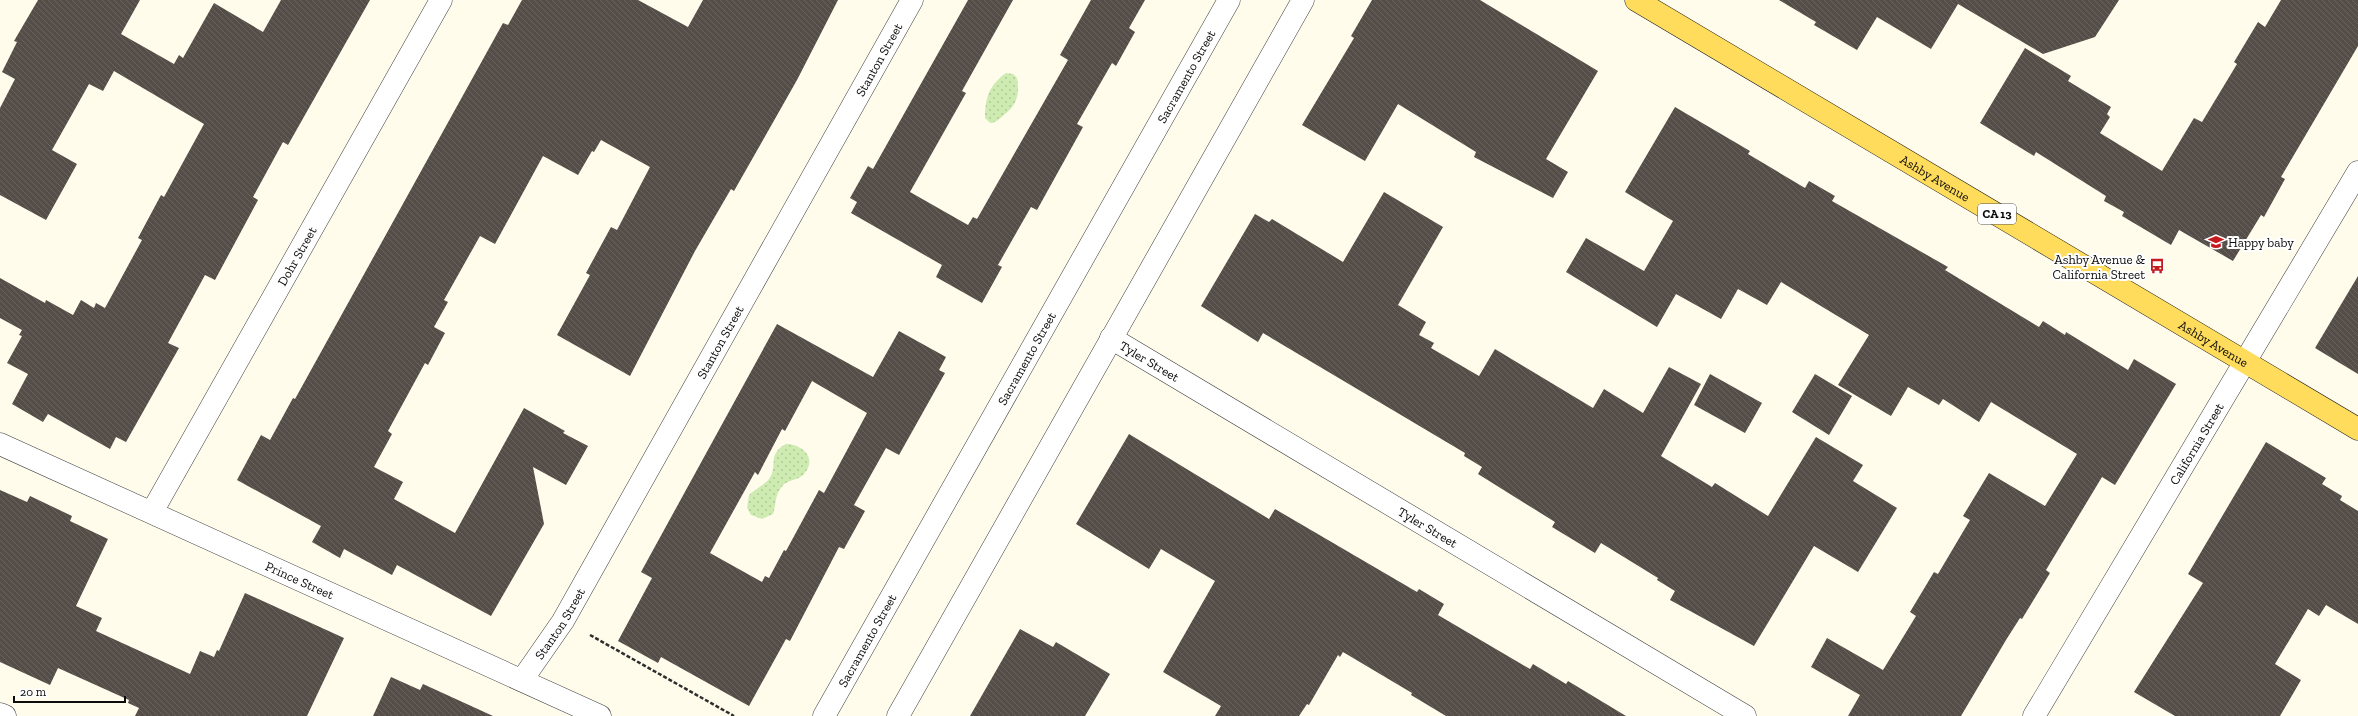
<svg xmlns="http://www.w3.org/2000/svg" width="2358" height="716" font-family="'Zilla Slab',serif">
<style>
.grass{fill:url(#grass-dots)}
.building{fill:url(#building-back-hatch);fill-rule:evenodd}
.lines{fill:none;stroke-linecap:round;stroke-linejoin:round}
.minor-casing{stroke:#3f3f3f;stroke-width:23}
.major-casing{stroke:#1d1d1d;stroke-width:23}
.path{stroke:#2e2e2e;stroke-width:2.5;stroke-dasharray:4 2;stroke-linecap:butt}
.minor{stroke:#fff;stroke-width:22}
.major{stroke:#ffdc5b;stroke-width:22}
.labels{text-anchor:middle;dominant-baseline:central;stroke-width:4;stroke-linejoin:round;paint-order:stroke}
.shield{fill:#fff;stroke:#555;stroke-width:1}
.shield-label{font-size:12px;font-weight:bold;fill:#0c0c0c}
.street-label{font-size:13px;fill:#0c0c0c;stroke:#fff}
.poi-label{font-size:13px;fill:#0c0c0c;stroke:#fff;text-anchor:start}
</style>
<defs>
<pattern id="grass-dots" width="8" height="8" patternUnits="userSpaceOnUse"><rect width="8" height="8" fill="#ceecb2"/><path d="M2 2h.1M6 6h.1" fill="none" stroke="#b0c998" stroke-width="1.8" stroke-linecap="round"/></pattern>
<pattern id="building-back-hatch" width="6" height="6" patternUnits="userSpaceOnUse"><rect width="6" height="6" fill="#554d48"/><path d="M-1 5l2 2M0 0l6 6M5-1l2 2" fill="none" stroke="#68625e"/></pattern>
</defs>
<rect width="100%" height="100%" fill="#fffceb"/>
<g class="grass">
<path d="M 1006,73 L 1013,74 L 1017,78 C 1020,94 1017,105 1004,115 C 999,119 996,123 990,123 L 985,118 C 985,98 989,85 1006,73 Z"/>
<path d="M 786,444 C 802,444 818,458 804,474 C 798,481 786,479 781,488 C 775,495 776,505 773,514 L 762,519 L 751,515 L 747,508 L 749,495 C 755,489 764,485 769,479 C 779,465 766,455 786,444 Z"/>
</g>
<g class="building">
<polygon points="38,0 140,0 121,34 174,64 179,55 183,58 214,3 263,32 281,0 370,0 288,145 283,142 253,197 258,200 215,280 205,275 168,343 179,348 126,442 116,437 110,449 48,414 43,422 12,404 28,374 7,363 22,336 19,335 22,330 0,318 0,278 45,303 46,300 73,315 81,300 94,308 96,303 105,308 142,240 138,238 161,195 164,197 204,124 114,71 103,91 89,84 52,150 77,164 46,220 0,195 0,108 15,79 2,72 17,42 14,41"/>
<polygon points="522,0 638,0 688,27 703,0 838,0 797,80 734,191 731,189 695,251 630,376 557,335 590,275 586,273 611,227 617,230 650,167 601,140 594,152 592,151 578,175 543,156 495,244 480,236 444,300 448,302 434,327 445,333 428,365 425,363 388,431 392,434 374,467 403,482 394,499 455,533 524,408 565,431 563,433 588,446 566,485 533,467 544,524 491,616 397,565 392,575 344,549 340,558 312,542 321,526 237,480 261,435 270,440 293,398 295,399 503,23 508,25"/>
<polygon points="968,0 1013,0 962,91 966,93 910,192 968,225 973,217 977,219 1068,60 1060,55 1091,0 1145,0 1129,28 1135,32 1116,66 1112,63 1077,124 1083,127 1037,210 1031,207 998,265 1002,267 982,303 936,277 942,265 851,213 857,202 850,198 868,166 873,169"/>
<polygon points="1372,0 1480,0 1598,71 1546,159 1568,172 1553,198 1474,157 1476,152 1398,104 1365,161 1302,125 1354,38 1351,36"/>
<polygon points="1779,0 2119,0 2095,37 2043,54 1958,4 1931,49 1877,17 1857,50 1814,25 1816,22"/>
<polygon points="2281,0 2358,0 2358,46 2281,177 2285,179 2264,217 2261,215 2233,261 2179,230 2171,245 2122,216 2124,212 2104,201 2106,196 2036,152 2034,156 1980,123 2025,48 2071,76 2068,81 2111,107 2107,114 2110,117 2100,133 2162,171 2194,118 2202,122 2237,64 2234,62 2258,22 2265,27"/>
<polygon points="1675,107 1750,151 1748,154 1805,188 1809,181 1835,196 1832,201 1948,267 1945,270 2039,327 2043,321 2065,335 2066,332 2128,370 2134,359 2176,384 2115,485 2102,477 2046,570 2050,573 2022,619 2020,618 2006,640 1961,716 1848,716 1860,695 1811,667 1827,638 1883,670 1916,616 1910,612 1934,572 1938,574 1970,520 1963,516 1989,473 2045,506 2077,454 1991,402 1979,422 1943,399 1939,405 1908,387 1891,416 1838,385 1869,335 1781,282 1767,305 1738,289 1721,319 1676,294 1657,327 1566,272 1586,238 1644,271 1673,221 1625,192"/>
<polygon points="1384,192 1443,227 1398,305 1426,322 1419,335 1434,343 1431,348 1479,376 1495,349 1593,408 1604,389 1643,413 1669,367 1701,384 1661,456 1712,487 1715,483 1768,516 1816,437 1863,465 1853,481 1897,508 1858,572 1814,546 1754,646 1670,600 1675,591 1657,580 1658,578 1601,543 1595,553 1552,527 1555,522 1478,474 1482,467 1464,456 1465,453 1263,333 1258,342 1201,306 1255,214 1269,222 1272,219 1343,262"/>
<polygon points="2358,276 2358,374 2315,348"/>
<path d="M 777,324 L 873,377 L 899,331 L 946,357 L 939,370 L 945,373 L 899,455 L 886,448 L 854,505 L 865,511 L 844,549 L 839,547 L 790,641 L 786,639 L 749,706 L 661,657 L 658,663 L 618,641 L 652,578 L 641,572 ZM 812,381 L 867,413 L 824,493 L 819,490 L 786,551 L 784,550 L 769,578 L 765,576 L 762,582 L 710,553 L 755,472 L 758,475 L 782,429 L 785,431 Z"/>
<polygon points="1710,374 1762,403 1745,433 1694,405"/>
<polygon points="1815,374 1852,396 1829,435 1792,412"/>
<polygon points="1129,434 1269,519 1275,509 1417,592 1419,589 1444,604 1438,615 1530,669 1533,664 1566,684 1568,681 1626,716 1446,716 1411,695 1412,693 1343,652 1340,657 1338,655 1309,705 1307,704 1299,716 1215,716 1221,706 1163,672 1215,581 1161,549 1149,569 1076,524"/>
<polygon points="2266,442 2326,478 2322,484 2342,496 2340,500 2358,511 2358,624 2326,605 2319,616 2308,609 2275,664 2301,680 2280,716 2175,716 2134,692 2203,583 2188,574"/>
<polygon points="0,490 27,502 30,496 72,516 70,521 108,539 76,606 102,618 96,631 190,674 200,651 214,657 217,650 219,651 245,593 344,638 307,716 135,716 139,708 128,703 129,700 58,668 50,685 0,662"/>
<polygon points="1020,629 1053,647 1056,642 1110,674 1085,716 970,716"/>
<polygon points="391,677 420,690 423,684 493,716 373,716"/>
</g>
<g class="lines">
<g class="minor-casing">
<g id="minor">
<path id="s1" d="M 1111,338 L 1745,716"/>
<path id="s2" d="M 0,444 L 600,716"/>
<path id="s3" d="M 152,512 L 441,0"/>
<path id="s4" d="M 522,680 L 563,621 L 912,0"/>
<polyline points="0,714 5,716"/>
<path id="s5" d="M 824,716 L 1229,0"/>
<polyline points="898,716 1303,0"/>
<path id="s6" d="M 2034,716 L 2358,172"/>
</g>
</g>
<g class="major-casing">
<g id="major">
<path id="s7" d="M 1636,0 L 2358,429"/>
</g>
</g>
<polyline class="path" points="590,635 734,716"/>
<use href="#minor" class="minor"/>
<use href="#major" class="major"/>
</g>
<defs>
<g id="school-bare" transform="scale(1.2)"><path d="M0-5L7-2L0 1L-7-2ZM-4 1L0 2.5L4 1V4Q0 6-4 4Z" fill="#c51b1e" stroke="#fff" stroke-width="2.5" paint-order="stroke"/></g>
<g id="bus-bare" transform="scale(1.2)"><path d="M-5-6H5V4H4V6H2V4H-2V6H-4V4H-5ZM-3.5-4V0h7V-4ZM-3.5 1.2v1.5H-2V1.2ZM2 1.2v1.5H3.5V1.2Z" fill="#c51b1e" stroke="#fff" stroke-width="2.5" paint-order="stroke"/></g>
</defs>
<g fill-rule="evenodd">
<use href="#school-bare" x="2216" y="242"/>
<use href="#bus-bare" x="2157" y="266"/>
</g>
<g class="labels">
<rect class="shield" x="1978" y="204" width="38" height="20" rx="3"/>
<g class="shield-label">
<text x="1997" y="214">CA 13</text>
</g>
<g class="street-label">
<text stroke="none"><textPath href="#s4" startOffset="716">Stanton Street</textPath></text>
<text stroke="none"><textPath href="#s5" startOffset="735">Sacramento Street</textPath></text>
<text stroke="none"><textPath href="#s7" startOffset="348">Ashby Avenue</textPath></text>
<text stroke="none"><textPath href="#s3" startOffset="294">Dohr Street</textPath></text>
<text stroke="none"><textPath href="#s4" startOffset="392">Stanton Street</textPath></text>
<text stroke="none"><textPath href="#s7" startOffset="672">Ashby Avenue</textPath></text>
<text stroke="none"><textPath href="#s5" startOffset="411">Sacramento Street</textPath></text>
<text stroke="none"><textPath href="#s1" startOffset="45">Tyler Street</textPath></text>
<text stroke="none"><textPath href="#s6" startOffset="317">California Street</textPath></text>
<text stroke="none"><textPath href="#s1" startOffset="369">Tyler Street</textPath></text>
<text stroke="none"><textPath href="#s2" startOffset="329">Prince Street</textPath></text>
<text stroke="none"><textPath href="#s4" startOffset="68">Stanton Street</textPath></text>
<text stroke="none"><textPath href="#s5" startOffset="87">Sacramento Street</textPath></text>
</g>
<g class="poi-label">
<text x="2228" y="242">Happy baby</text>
<text x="2145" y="259" text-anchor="end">Ashby Avenue &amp;<tspan x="2145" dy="15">California Street</tspan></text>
</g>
</g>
<path d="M14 696v6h111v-6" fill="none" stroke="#0c0c0c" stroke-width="2"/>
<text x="20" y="696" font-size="12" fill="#0c0c0c" stroke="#ffffff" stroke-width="3" paint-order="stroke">20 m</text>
</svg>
